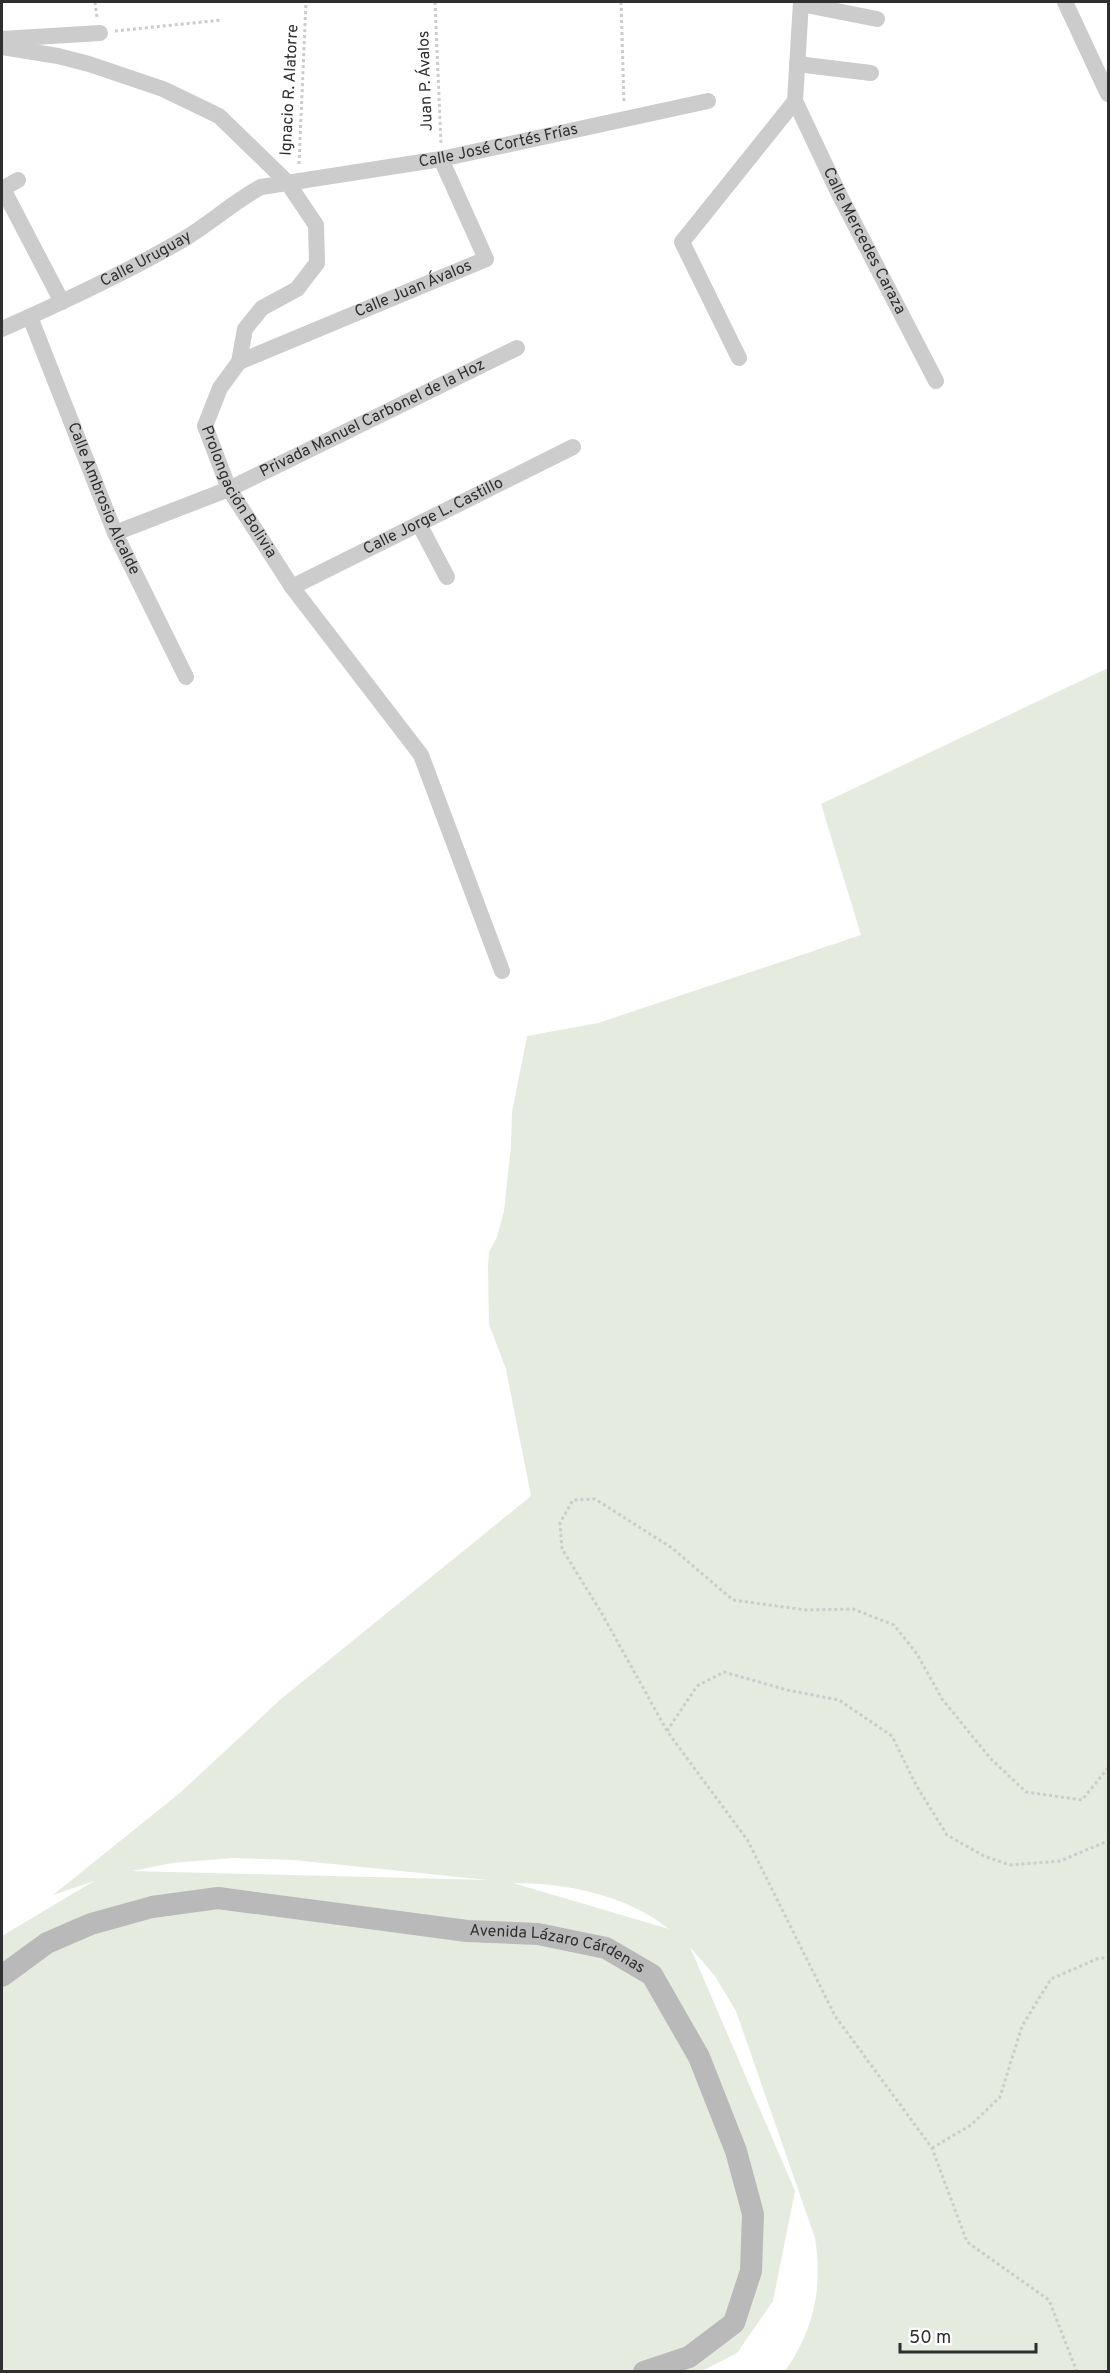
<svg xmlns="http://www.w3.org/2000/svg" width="1110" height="2373" font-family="Overpass,sans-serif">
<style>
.green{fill:#e5ebde;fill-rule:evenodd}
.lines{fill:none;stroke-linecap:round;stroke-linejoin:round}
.path{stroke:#ccc;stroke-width:3;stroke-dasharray:3 3;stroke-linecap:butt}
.street{stroke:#ccc;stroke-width:16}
.secondary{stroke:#b9b9b9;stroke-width:22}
.labels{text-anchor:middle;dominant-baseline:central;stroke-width:6;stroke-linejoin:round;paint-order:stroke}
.street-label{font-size:16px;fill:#2f2f2f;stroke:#fff}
</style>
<rect width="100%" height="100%" fill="#fff"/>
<path class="green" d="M 1108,668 L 1108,2371 L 785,2371 C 814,2330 823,2288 815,2238 L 736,2011 L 715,1976 L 690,1947 L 795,2191 L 773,2301 L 737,2353 L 700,2372 L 2,2371 L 2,1936 L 94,1881 L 53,1895 L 181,1792 L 281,1699 L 531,1496 L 506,1369 L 489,1324 L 488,1267 L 489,1252 L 497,1237 L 504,1211 L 511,1146 L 512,1113 L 527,1036 L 598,1023 L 861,935 L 821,804 ZM 233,1858 L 294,1860 L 488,1880 L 132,1871 L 172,1863 ZM 513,1883 C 566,1883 627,1895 669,1929 Z"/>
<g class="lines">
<g class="path">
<polyline points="95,2 97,17"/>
<polyline points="435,2 441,144"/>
<polyline points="621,2 624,102"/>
<polyline points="115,31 222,20"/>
<polyline points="299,164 306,2"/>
<polyline points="667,1731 697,1686 724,1672 787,1690 839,1700 892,1736 916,1785 947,1835 984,1856 1010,1865 1060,1861 1108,1841"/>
<polyline points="932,2148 971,2125 1000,2097 1022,2026 1051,1979 1099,1958 1108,1958"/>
<polyline points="1077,2372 1049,2300 967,2242 932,2148 835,2016 748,1841 667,1731 601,1612 562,1549 560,1523 573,1500 595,1499 672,1548 733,1600 806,1610 853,1609 894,1625 917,1654 942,1699 990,1758 1026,1792 1082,1800 1108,1768"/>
</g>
<g class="street">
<polyline points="1065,2 1108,94"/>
<polyline points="801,4 877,19"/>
<polyline points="2,39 100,33"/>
<path id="s1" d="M 2,47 L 58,56 L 89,64 L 163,89 L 219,116 L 287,182 L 316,225 L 317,263 L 297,289 L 262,308 L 245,329 L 239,362 L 220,388 L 205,426 L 229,489 L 292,587 L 421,755 L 502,971"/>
<polyline points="797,64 871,73"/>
<path id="s2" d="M 795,101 L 839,194 L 936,381"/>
<polyline points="2,189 18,180"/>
<polyline points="3,189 62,302"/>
<path id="s3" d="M 30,317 L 115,533 L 186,677"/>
<path id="s4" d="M 2,329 C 63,302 126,273 184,239 C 211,223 233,202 261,187 L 441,159 L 708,101"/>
<polyline points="739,358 682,242 795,101 801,2"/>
<path id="s5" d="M 239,362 L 486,259 L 441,159"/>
<polyline points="419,524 447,577"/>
<path id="s6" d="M 115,533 L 229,489 L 517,348"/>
<path id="s7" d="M 292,587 L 573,447"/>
</g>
<path class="secondary" id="s8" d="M 2,1976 L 47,1943 L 91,1924 L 152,1907 L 218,1898 L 467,1931 L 538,1934 L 606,1948 L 652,1975 L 699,2057 L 736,2151 L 753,2214 L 751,2271 L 734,2323 L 689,2357 L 644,2372"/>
</g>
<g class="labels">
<g class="street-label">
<text transform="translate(426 81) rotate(-92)">Juan P. Ávalos</text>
<text transform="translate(290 90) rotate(-87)">Ignacio R. Alatorre</text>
<text stroke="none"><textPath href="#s4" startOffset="537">Calle José Cortés Frías</textPath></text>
<text stroke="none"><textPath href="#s2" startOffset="156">Calle Mercedes Caraza</textPath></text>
<text stroke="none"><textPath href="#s4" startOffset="160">Calle Uruguay</textPath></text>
<text stroke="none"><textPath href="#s5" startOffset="189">Calle Juan Ávalos</textPath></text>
<text stroke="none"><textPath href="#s6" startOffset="282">Privada Manuel Carbonel de la Hoz</textPath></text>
<text stroke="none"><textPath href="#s1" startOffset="694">Prolongación Bolivia</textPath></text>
<text stroke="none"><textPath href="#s3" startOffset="196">Calle Ambrosio Alcalde</textPath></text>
<text stroke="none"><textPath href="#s7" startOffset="158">Calle Jorge L. Castillo</textPath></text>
<text stroke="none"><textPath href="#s8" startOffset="578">Avenida Lázaro Cárdenas</textPath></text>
</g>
</g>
<rect width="1110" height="2373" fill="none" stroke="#2f2f2f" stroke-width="6"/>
<path d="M900 2343v9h136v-9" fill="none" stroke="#2f2f2f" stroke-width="3"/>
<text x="909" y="2343" font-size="18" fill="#2f2f2f" stroke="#ffffff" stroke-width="4.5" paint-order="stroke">50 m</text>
</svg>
